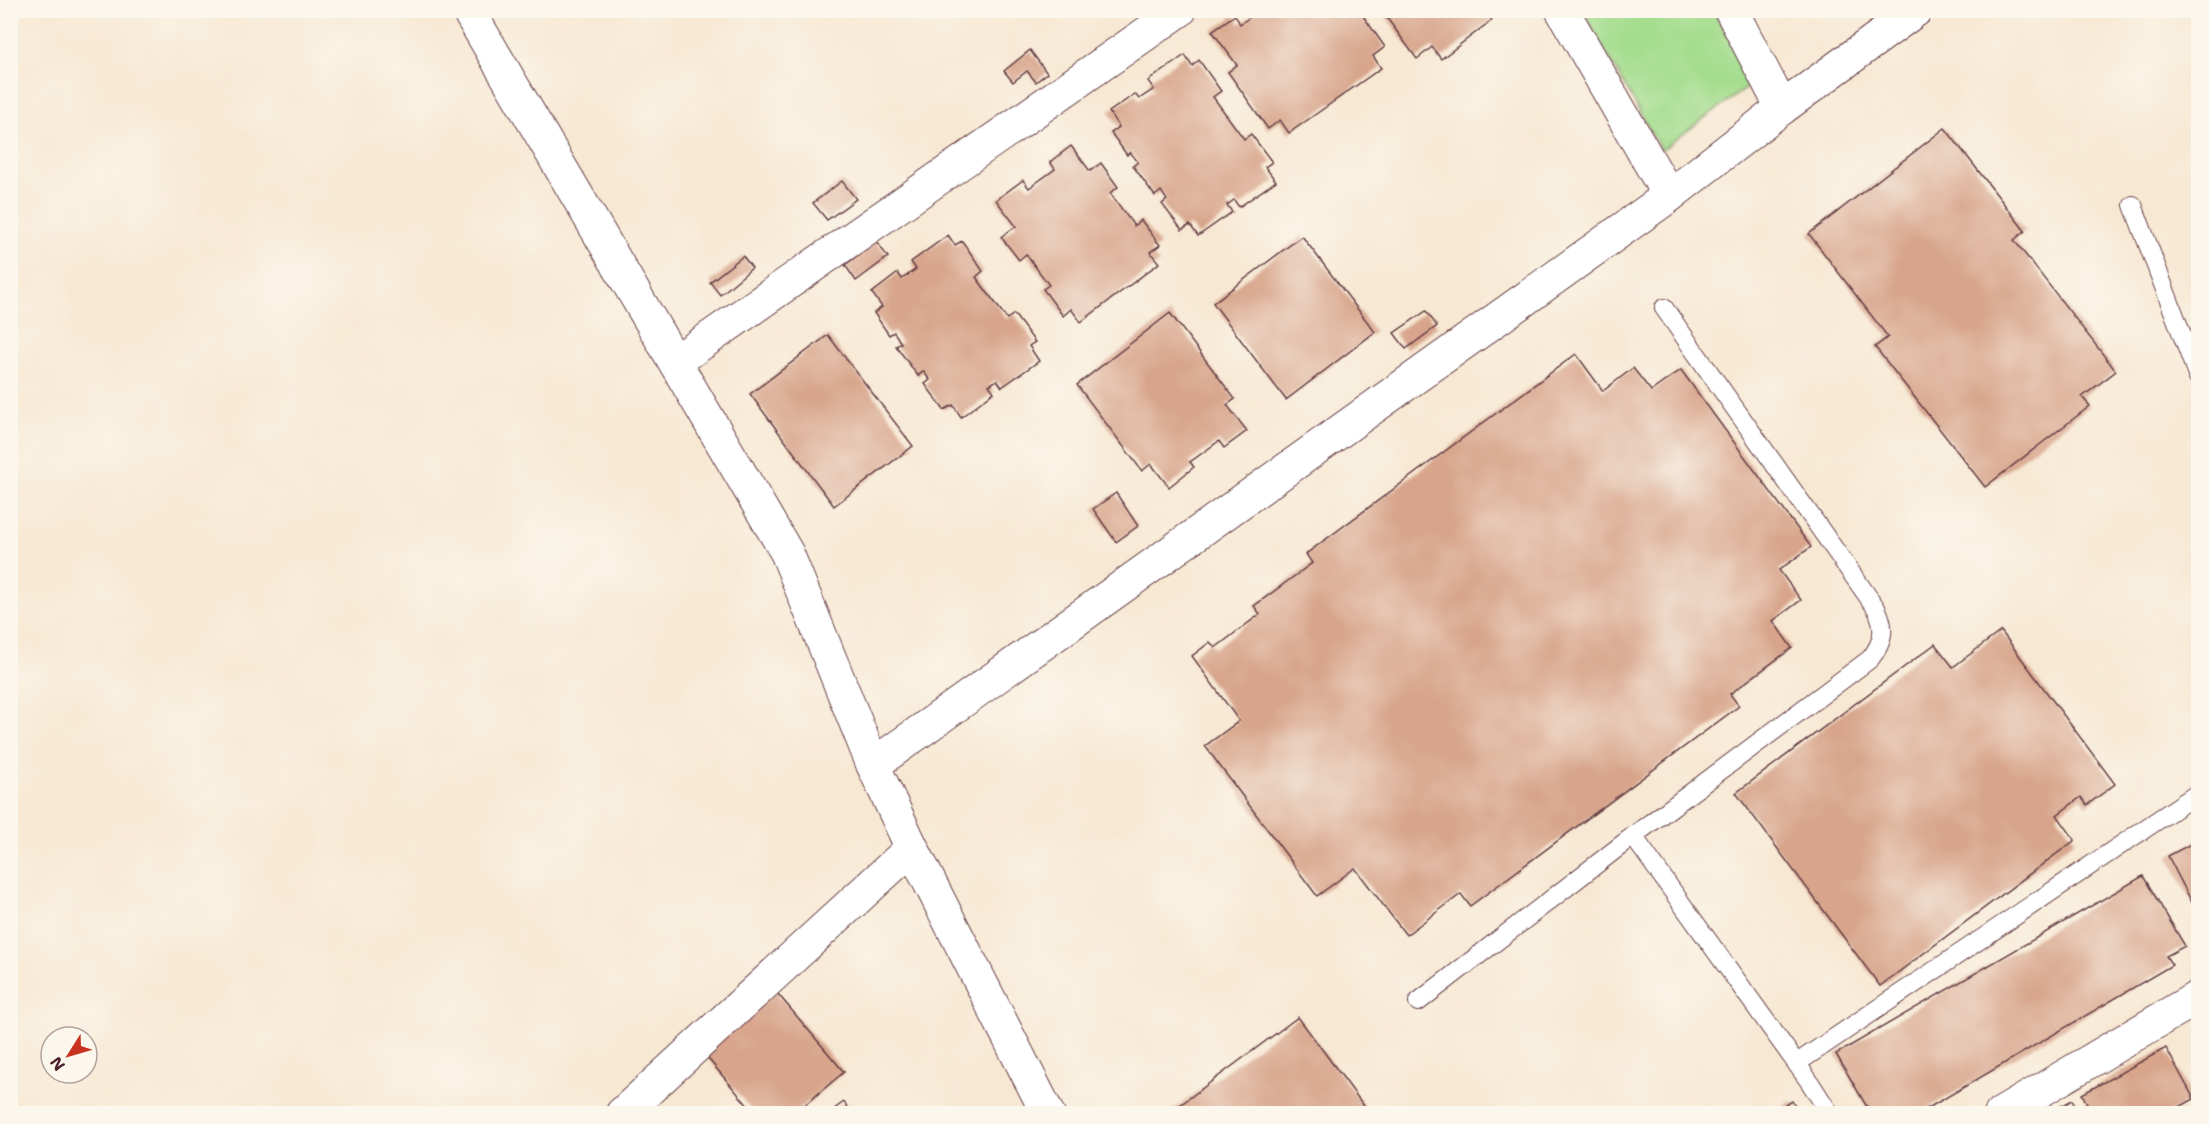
<svg xmlns="http://www.w3.org/2000/svg" width="2209" height="1124" font-family="'Shantell Sans',sans-serif">
<style>
.green{fill:#a5dd8e;stroke:#787e5c;stroke-width:1.5}
.building{fill:#d8a58c}
.lines{fill:none;stroke-linecap:round;stroke-linejoin:round}
.service-casing{stroke:#643d44;stroke-width:20}
.minor-casing{stroke:#643d44;stroke-width:35}
.service{stroke:#fff;stroke-width:18}
.minor{stroke:#fff;stroke-width:33}
</style>
<rect width="100%" height="100%" fill="#fbf7ec"/>
<filter id="ink" filterUnits="userSpaceOnUse"><feTurbulence type="fractalNoise" baseFrequency=".0167" numOctaves="2"/><feDisplacementMap in="SourceGraphic" scale="12" xChannelSelector="R" yChannelSelector="G"/><feConvolveMatrix kernelMatrix="1 2 1 2 8 2 1 2 1" color-interpolation-filters="sRGB"/></filter>
<filter id="wash" filterUnits="userSpaceOnUse"><feTurbulence type="fractalNoise" baseFrequency=".008" numOctaves="4" result="noise"/><feDisplacementMap in="SourceGraphic" scale="24" xChannelSelector="R" yChannelSelector="G"/><feGaussianBlur stdDeviation="1.35" result="paint"/><feColorMatrix in="noise" values="0 0 0 0 0 0 0 0 0 0 0 0 0 0 0 0 0 1.4 0 .05"/><feComposite in="paint" operator="in"/></filter>
<g filter="url(#wash)">
<rect width="100%" height="100%" fill="#f7e8d3"/>
<polygon class="green" points="1583,11 1713,11 1754,82 1661,150"/>
<g id="blocks">
<g class="building">
<polygon points="1260,10 1359,10 1385,47 1373,56 1381,68 1289,133 1280,120 1268,129 1228,72 1237,65 1212,31 1235,15 1240,24"/>
<polygon points="1381,10 1484,10 1492,20 1441,59 1432,47 1417,59"/>
<polygon points="1030,50 1047,73 1036,82 1027,71 1013,82 1004,71"/>
<polygon points="1185,55 1192,66 1199,60 1221,91 1213,97 1244,139 1251,134 1272,162 1265,167 1276,181 1239,207 1234,200 1227,205 1232,212 1198,236 1190,225 1182,230 1162,204 1167,200 1161,191 1155,196 1133,166 1138,162 1130,152 1127,155 1111,133 1119,127 1109,112 1135,94 1139,99 1154,89 1148,81"/>
<polygon points="1945,128 2025,231 2014,240 2116,371 2082,397 2090,406 1985,487 1875,347 1888,337 1809,234"/>
<polygon points="1071,146 1090,171 1101,163 1118,187 1110,193 1134,226 1141,220 1160,245 1150,252 1159,263 1081,322 1071,309 1063,316 1043,289 1049,285 1026,254 1019,260 1001,237 1016,226 996,200 1023,180 1029,188 1055,169 1050,162"/>
<polygon points="842,181 856,199 827,220 813,203"/>
<polygon points="948,235 955,245 962,241 983,271 976,277 1007,319 1014,314 1035,342 1029,346 1039,361 1002,387 997,380 989,385 994,392 961,417 953,405 944,410 925,384 930,380 923,371 918,376 896,346 901,343 894,332 889,335 874,313 882,307 872,293 898,273 902,279 916,269 911,262"/>
<polygon points="1302,236 1375,332 1286,400 1213,303"/>
<polygon points="876,241 888,257 856,281 845,265"/>
<polygon points="743,256 752,268 720,295 710,282"/>
<polygon points="1426,311 1437,326 1406,349 1394,333"/>
<polygon points="1170,313 1235,399 1227,405 1247,431 1224,448 1219,441 1190,462 1194,467 1169,487 1151,464 1142,471 1077,385"/>
<polygon points="828,335 913,446 834,506 750,394"/>
<polygon points="1576,354 1603,391 1633,368 1651,391 1681,370 1811,547 1779,570 1801,600 1773,621 1792,648 1730,694 1739,706 1470,906 1461,894 1406,935 1355,868 1317,896 1205,746 1239,721 1192,656 1210,642 1215,648 1260,614 1254,606 1312,563 1306,554"/>
<polygon points="1116,493 1138,526 1116,542 1093,509"/>
<polygon points="2001,631 2115,784 2087,805 2081,797 2057,815 2075,840 1880,986 1736,793 1935,644 1953,667"/>
<polygon points="2198,840 2198,914 2168,856"/>
<polygon points="2143,876 2185,946 2166,956 2172,965 1918,1114 1871,1114 1836,1054"/>
<polygon points="772,987 844,1072 794,1114 755,1114 699,1048"/>
<polygon points="1298,1017 1370,1114 1168,1114"/>
<polygon points="2166,1048 2194,1099 2167,1114 2093,1114 2082,1094"/>
<polygon points="2072,1100 2079,1114 2047,1114"/>
<polygon points="1792,1101 1799,1114 1769,1114"/>
<polygon points="844,1102 852,1114 827,1114"/>
</g>
</g>
</g>
<g filter="url(#ink)">
<use href="#blocks" fill-opacity="0" stroke="#643d44" stroke-width="1.5"/>
<g class="lines">
<g class="service-casing">
<g id="service">
<polyline points="2133,205 2198,377"/>
<polyline points="1633,836 1809,1081 1830,1114"/>
<path d="M 1418,1002 L 1633,836 L 1870,659 C 1884,642 1886,627 1876,608 L 1664,308"/>
<polyline points="1797,1063 2198,793"/>
</g>
</g>
<g class="minor-casing">
<g id="minor">
<polyline points="468,10 787,553 873,765 912,848 1048,1114"/>
<polyline points="1562,10 1669,196"/>
<polyline points="1731,10 1782,108"/>
<polyline points="675,362 1180,10"/>
<polyline points="873,765 1669,196 1782,108 1916,10"/>
<polyline points="622,1114 912,848"/>
<polyline points="2001,1114 2198,997"/>
</g>
</g>
<use href="#service" class="service"/>
<use href="#minor" class="minor"/>
</g>
</g>
<rect width="2209" height="1124" fill="none" stroke="#fbf7ec" stroke-width="36"/>
<g transform="translate(69 1055) rotate(233)"><circle r="28" fill="#fbf7ec" stroke="#b4a19f" stroke-width="1.5"/>
<path d="M0-4.5L10 22L0 15L-10 22Z" fill="#c8321e"/>
<text y="-9" font-size="16" font-weight="bold" text-anchor="middle" fill="#4a1f2b">N</text>
</g>
</svg>
